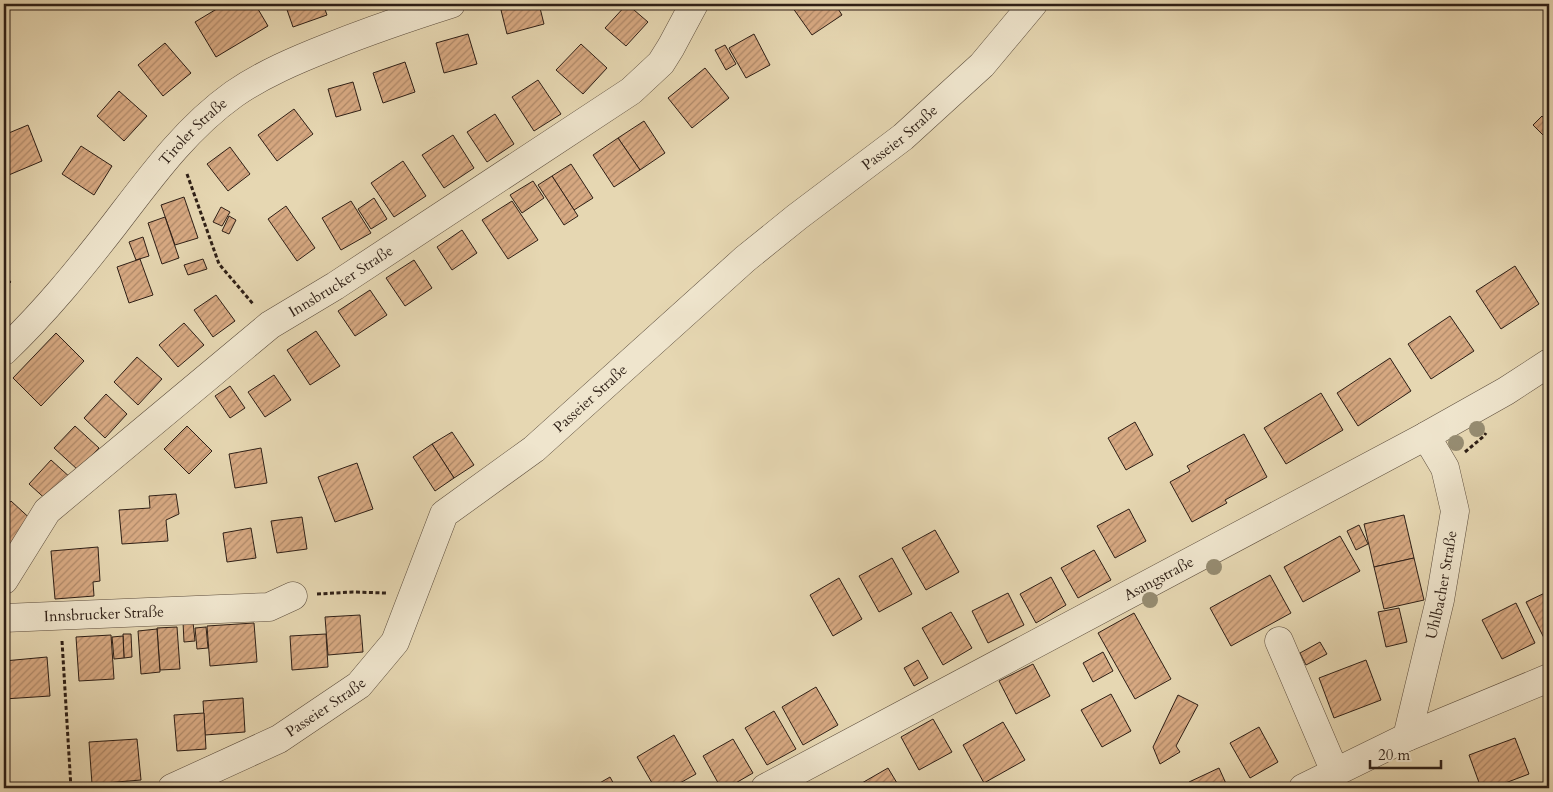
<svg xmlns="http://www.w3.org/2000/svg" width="1553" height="792" font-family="Cardo,serif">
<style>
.building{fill:url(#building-hatch);stroke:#2e1f16}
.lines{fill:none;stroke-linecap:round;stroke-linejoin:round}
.minor-casing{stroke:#5c4d3d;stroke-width:29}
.path{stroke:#2e1f16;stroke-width:3;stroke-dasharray:4 2.5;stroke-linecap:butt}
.minor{stroke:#efe5cd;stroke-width:28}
.tree{fill:#968c71}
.labels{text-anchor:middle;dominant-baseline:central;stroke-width:4.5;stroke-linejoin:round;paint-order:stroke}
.street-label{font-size:15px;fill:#2e1f16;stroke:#efe5cd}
</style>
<defs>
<pattern id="building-hatch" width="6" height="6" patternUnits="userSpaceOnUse" patternTransform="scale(1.25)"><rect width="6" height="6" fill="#d7a982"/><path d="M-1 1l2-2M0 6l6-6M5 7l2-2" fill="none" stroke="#af8969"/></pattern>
</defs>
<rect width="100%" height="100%" fill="#e6d7b2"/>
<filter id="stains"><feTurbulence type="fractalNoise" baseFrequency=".004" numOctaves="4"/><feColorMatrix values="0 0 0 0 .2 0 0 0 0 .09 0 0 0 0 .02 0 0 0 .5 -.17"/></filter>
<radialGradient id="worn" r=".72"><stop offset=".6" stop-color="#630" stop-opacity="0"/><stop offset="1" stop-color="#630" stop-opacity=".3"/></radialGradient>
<g class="building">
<polygon points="225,4 255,4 268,26 216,57 195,22"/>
<polygon points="285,4 323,4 327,15 293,27"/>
<polygon points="523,4 539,4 544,24 507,34 501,10"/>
<polygon points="627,4 648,22 626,46 605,28"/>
<polygon points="790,4 835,4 842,15 812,35"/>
<polygon points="468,34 477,64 444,73 436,43"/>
<polygon points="754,34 770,65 746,78 729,48"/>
<polygon points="165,43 191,73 163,96 138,65"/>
<polygon points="581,44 607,68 583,94 556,70"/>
<polygon points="725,45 736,64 726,70 715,50"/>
<polygon points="405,62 415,92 383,103 373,73"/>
<polygon points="705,68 729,98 692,128 668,98"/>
<polygon points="538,80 561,114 534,131 512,97"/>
<polygon points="353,82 361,110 336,117 328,89"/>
<polygon points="119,91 147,116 124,141 97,116"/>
<polygon points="294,109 313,134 277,161 258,135"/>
<polygon points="495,114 514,144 487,162 467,132"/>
<polygon points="1542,116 1549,124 1549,134 1546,138 1533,125"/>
<polygon points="644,121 665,153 640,170 618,138"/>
<polygon points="28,125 42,161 4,177 4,135"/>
<polygon points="453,135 474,168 444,188 422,155"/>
<polygon points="618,138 640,170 614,187 593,155"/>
<polygon points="81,146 112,166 94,195 62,174"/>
<polygon points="230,147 250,174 228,191 207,164"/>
<polygon points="403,161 426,196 394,217 371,183"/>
<polygon points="571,164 593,198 574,210 552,176"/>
<polygon points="552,176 578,216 564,225 538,185"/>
<polygon points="533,181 544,198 522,213 510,195"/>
<polygon points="184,197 198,238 175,245 161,205"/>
<polygon points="374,198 387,219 371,229 358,209"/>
<polygon points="351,201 371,233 341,250 322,218"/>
<polygon points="512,201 538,240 508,259 482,220"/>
<polygon points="286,206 315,248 297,261 268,219"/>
<polygon points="221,207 230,212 222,226 213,222"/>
<polygon points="229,216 236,220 229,234 222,231"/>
<polygon points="165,217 179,258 162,264 148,223"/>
<polygon points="462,230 477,253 452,270 437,247"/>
<polygon points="143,237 149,256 136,260 129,242"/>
<polygon points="140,259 153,295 129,303 117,267"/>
<polygon points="203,259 207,269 188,275 184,265"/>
<polygon points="414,260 432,288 405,306 386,278"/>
<polygon points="1515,266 1539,304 1501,329 1476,291"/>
<polygon points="4,274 11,282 4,289"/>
<polygon points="370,290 387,315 355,336 338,311"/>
<polygon points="216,295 235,321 213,337 194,310"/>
<polygon points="1450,316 1474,351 1431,379 1408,344"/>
<polygon points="184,323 204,345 178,367 159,345"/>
<polygon points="316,331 340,366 310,385 287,350"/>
<polygon points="56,333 84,361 41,406 13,378"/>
<polygon points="137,357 162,379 138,405 114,382"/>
<polygon points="1390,358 1411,391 1358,426 1337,393"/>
<polygon points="274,375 291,400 265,417 248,392"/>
<polygon points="230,386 245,408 230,418 215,396"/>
<polygon points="1321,393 1343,430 1286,464 1264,428"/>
<polygon points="106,394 127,414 105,438 84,418"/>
<polygon points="1135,422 1153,455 1126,470 1108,438"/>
<polygon points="75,426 99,448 78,470 54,448"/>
<polygon points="187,426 212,451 189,474 164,449"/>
<polygon points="452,432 474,465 454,478 432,444"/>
<polygon points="1244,434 1267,477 1225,500 1227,503 1192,522 1170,482 1190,471 1187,466"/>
<polygon points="432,444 454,478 435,491 413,457"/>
<polygon points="261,448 267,483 235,488 229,454"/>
<polygon points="51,460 72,479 50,503 29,484"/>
<polygon points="357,463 373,509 335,522 318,477"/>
<polygon points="176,494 179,514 166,520 168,541 122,544 119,510 150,508 149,496"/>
<polygon points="11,501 35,523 13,546 4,537 4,509"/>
<polygon points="1129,509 1146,541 1115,558 1097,526"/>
<polygon points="1404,515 1414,558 1374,567 1364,524"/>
<polygon points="302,517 307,549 277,553 271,521"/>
<polygon points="1359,525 1368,544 1356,550 1347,531"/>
<polygon points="251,528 256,558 227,562 223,533"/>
<polygon points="935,530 959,572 926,590 902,548"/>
<polygon points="1340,536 1360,571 1303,602 1284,567"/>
<polygon points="98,547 100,581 93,582 94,596 55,599 51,551"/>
<polygon points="1094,550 1111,580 1078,598 1061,568"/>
<polygon points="892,558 912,594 879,612 859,576"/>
<polygon points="1414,558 1424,600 1384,609 1374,567"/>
<polygon points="1270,575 1291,613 1231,646 1210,608"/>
<polygon points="1051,577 1066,605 1036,623 1020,594"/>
<polygon points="839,578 862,619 833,636 810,595"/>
<polygon points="1549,591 1549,638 1545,640 1526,602"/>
<polygon points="1008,593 1024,625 988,643 972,611"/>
<polygon points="1516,603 1535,643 1502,659 1482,620"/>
<polygon points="1399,608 1407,642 1386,647 1378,612"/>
<polygon points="951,612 972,648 943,665 922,628"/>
<polygon points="1134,613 1171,679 1135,699 1098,633"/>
<polygon points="360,615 363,652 328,655 325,617"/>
<polygon points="183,622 193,622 195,641 184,642"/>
<polygon points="254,623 257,662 210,666 207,626"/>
<polygon points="177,627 180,669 160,670 157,628"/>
<polygon points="206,627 208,648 197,649 195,628"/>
<polygon points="157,629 160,672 141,674 138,631"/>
<polygon points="123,634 131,634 132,657 124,658"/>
<polygon points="326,634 328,667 292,670 290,636"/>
<polygon points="111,635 114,679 79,681 76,637"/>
<polygon points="123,636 124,658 114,659 112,637"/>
<polygon points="1320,642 1327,654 1306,665 1300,653"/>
<polygon points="1103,652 1113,671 1093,682 1083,663"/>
<polygon points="47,657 50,696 4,699 4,661"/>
<polygon points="918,660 928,678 914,686 904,668"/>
<polygon points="1366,660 1381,700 1334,718 1319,678"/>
<polygon points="1033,664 1050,696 1016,714 999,681"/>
<polygon points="816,687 838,725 803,745 782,707"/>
<polygon points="1111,694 1131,731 1102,747 1081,710"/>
<polygon points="1178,695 1198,705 1176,746 1180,752 1160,764 1153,747"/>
<polygon points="243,698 245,732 205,735 203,701"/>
<polygon points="774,711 796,749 767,765 745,728"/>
<polygon points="204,713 206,749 177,751 174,715"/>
<polygon points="933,719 952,752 919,770 901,737"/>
<polygon points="1003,722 1025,760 984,783 963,745"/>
<polygon points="1259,727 1278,762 1250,778 1230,743"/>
<polygon points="674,735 696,774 671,788 655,788 637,757"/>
<polygon points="1515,738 1529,774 1492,788 1481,788 1469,755"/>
<polygon points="137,739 141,780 92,784 89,742"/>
<polygon points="733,739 753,773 727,788 721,788 703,756"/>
<polygon points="888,768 900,788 855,788 855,787"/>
<polygon points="1219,768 1228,788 1192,788 1189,782"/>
<polygon points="610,777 616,788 591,788"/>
</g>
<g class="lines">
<g class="minor-casing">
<g id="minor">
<path id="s1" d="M 4,351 C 45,312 79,270 114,225 C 150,178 185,129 234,94 C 263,74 296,60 329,47 C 369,31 410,17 451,4"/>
<path id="s2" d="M 4,580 L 47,511 L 270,325 L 335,286 L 631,91 L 661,63 L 671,47 L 694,4"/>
<path id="s3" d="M 4,618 L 269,607 L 293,596"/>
<polyline points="1279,641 1335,772"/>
<path id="s4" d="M 1407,737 L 1440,600 L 1455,511 L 1445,468 L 1426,436"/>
<path id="s5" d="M 172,788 L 279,739 L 359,685 L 395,642 L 444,514 L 534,449 L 745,259 L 797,217 L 903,137 L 982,65 L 1033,4"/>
<path id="s6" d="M 765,788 L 1426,436 L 1506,391 L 1549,363"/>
<polyline points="1303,788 1407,737 1549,678"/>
</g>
</g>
<g class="path">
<polyline points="187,174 219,264 254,305"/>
<polyline points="1465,452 1484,436 1486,433"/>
<polyline points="317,594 353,592 386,593"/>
<polyline points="62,641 71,788"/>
</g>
<use href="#minor" class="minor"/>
</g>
<g class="tree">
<circle cx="1477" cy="429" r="8"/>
<circle cx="1456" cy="443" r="8"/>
<circle cx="1214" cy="567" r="8"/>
<circle cx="1150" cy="600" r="8"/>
</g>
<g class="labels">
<g class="street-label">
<text stroke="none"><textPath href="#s1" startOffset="290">Tiroler Straße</textPath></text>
<text stroke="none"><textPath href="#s5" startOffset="999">Passeier Straße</textPath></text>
<text stroke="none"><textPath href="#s2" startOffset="455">Innsbrucker Straße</textPath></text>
<text stroke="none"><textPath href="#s5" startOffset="594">Passeier Straße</textPath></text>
<text stroke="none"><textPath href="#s6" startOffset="446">Asangstraße</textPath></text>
<text stroke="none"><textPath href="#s4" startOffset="156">Uhlbacher Straße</textPath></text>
<text stroke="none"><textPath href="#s3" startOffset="100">Innsbrucker Straße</textPath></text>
<text stroke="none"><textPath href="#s5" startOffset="174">Passeier Straße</textPath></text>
</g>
</g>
<rect width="1553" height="792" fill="none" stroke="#e6d7b2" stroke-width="20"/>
<rect x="5" y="5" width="1543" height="782" fill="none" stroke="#2e1f16" stroke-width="2.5"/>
<rect x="10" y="10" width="1533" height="772" fill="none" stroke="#2e1f16"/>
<path d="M1370 760v8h71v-8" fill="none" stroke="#2e1f16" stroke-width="2.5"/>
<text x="1378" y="760" font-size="15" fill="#2e1f16" stroke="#efe5cd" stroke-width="4" paint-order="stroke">20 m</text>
<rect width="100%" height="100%" filter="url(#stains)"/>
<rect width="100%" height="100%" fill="url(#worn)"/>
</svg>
